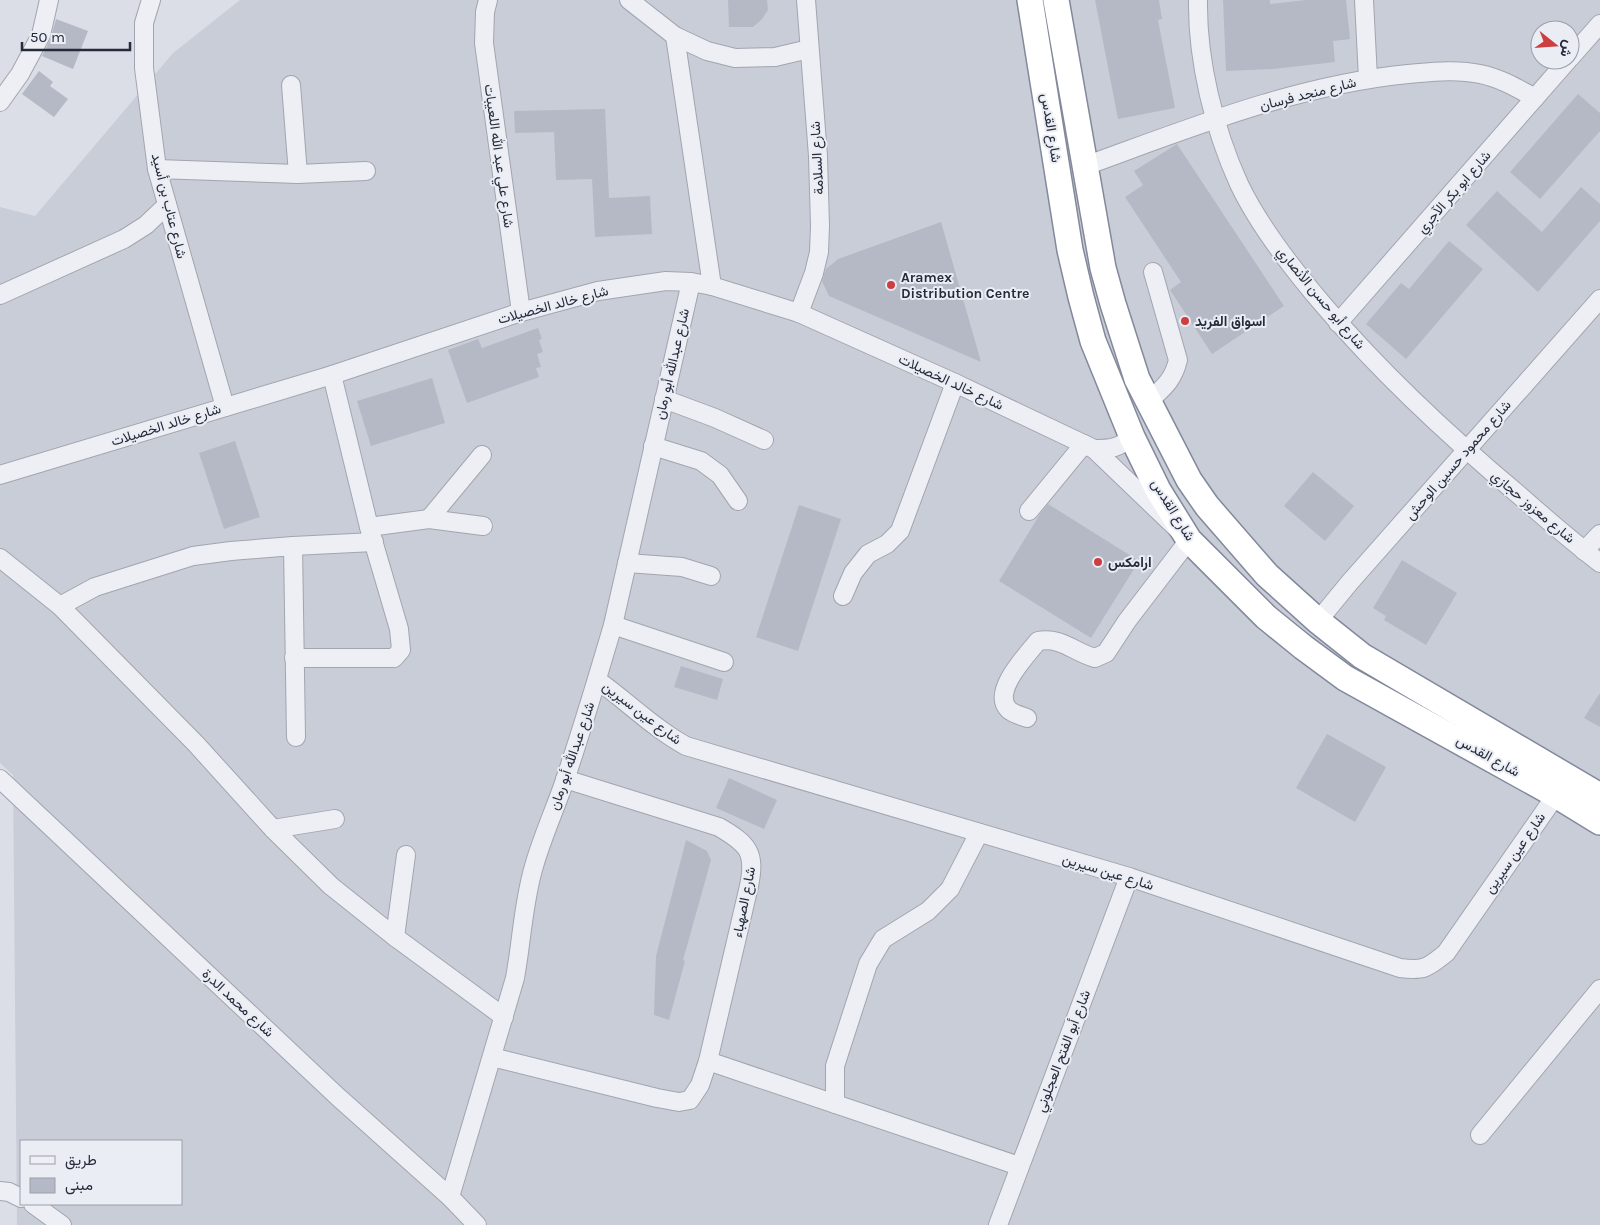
<svg xmlns="http://www.w3.org/2000/svg" width="1600" height="1225" font-family="Karla,Vazirmatn,sans-serif">
<style>
.built{fill:#c9cdd7;fill-rule:evenodd}
.building{fill:#b5b9c5}
.lines{fill:none;stroke-linecap:round;stroke-linejoin:round}
.minor-casing{stroke:#a1a5af;stroke-width:20}
.highway-casing{stroke:#83899c;stroke-width:28}
.minor{stroke:#eeeff4;stroke-width:18}
.highway{stroke:#fff;stroke-width:25}
.poi-dot{fill:#cd3e41;stroke:#eaedf4;stroke-width:2}
.labels{text-anchor:middle;dominant-baseline:central;stroke-width:4;stroke-linejoin:round;paint-order:stroke}
.street-label{font-size:14px;fill:#252b3b;stroke:#eaedf4}
.poi-label{font-size:14px;font-weight:bold;fill:#252b3b;stroke:#eaedf4;text-anchor:start}
</style>
<rect width="100%" height="100%" fill="#dbdee6"/>
<path class="built" d="M 240,0 L 1600,0 L 1600,1225 L 17,1225 L 13,775 L 0,763 L 0,207 L 35,216 L 173,53 ZM 1540,30 L 1570,30 L 1570,60 L 1540,60 ZM 21,1141 L 181,1141 L 181,1204 L 21,1204 Z"/>
<g class="building">
<polygon points="728,0 767,0 768,10 762,19 753,27 729,27"/>
<polygon points="1095,0 1159,0 1162,19 1158,20 1175,108 1118,119"/>
<polygon points="1223,0 1270,0 1270,4 1306,0 1346,0 1350,39 1333,41 1335,62 1273,69 1226,71"/>
<polygon points="56,19 88,31 73,69 42,56 50,40"/>
<polygon points="39,71 53,82 50,86 68,99 54,117 22,94"/>
<polygon points="1578,94 1600,113 1600,131 1540,199 1510,172"/>
<polygon points="605,109 609,198 650,196 652,234 595,237 592,179 556,180 554,132 515,133 514,111"/>
<polygon points="1177,144 1284,306 1212,354 1170,290 1181,282 1125,197 1143,185 1134,171"/>
<polygon points="1581,187 1600,204 1600,221 1538,292 1466,225 1497,191 1542,232"/>
<polygon points="941,222 981,362 829,296 822,281 826,269 838,259"/>
<polygon points="1449,241 1483,269 1406,359 1366,324 1401,283 1409,289"/>
<polygon points="538,328 542,339 539,340 543,352 537,354 541,367 536,368 539,377 467,403 448,350 478,339 482,348"/>
<polygon points="432,378 445,423 371,446 357,401"/>
<polygon points="235,441 260,517 224,529 199,453"/>
<polygon points="1313,472 1354,506 1325,541 1284,506"/>
<polygon points="1048,504 1139,561 1091,638 999,581 1040,514"/>
<polygon points="799,505 841,519 798,651 756,637"/>
<polygon points="1402,560 1457,593 1426,645 1384,620 1386,616 1373,608"/>
<polygon points="681,666 723,679 717,700 674,687"/>
<polygon points="1600,693 1600,727 1584,718"/>
<polygon points="1327,734 1386,767 1355,822 1296,788"/>
<polygon points="729,778 777,800 764,829 716,808"/>
<polygon points="686,840 707,851 711,860 683,960 685,961 669,1020 654,1015 656,956"/>
</g>
<g class="lines">
<g class="minor-casing">
<g id="minor">
<polyline points="151,0 144,23 144,68 157,169 225,407"/>
<polyline points="488,0 485,12 484,43 521,312"/>
<polyline points="629,0 675,36 707,51 735,58 775,57 809,49"/>
<path d="M 1198,0 C 1197,60 1214,129 1239,184 C 1259,226 1295,272 1326,308 C 1384,376 1450,437 1519,495 C 1545,518 1572,541 1600,563"/>
<polyline points="1364,0 1368,78"/>
<polyline points="675,36 712,286"/>
<polyline points="1570,58 1600,24"/>
<polyline points="291,85 298,174"/>
<polyline points="0,102 20,74 41,35 49,0"/>
<path d="M 1085,166 C 1190,128 1296,85 1408,74 C 1432,72 1456,69 1480,74 C 1500,78 1517,88 1535,98"/>
<polyline points="157,169 298,174 366,171"/>
<polyline points="0,295 124,239 146,225 167,205"/>
<polyline points="799,313 814,273 819,252 820,226 818,156 806,0"/>
<polyline points="1338,323 1568,60"/>
<polyline points="664,399 715,418 764,440"/>
<path d="M 1148,402 C 1163,388 1173,381 1178,360 L 1153,272"/>
<polyline points="653,446 701,461 720,475 738,501"/>
<path d="M 1094,449 C 1112,449 1118,448 1132,437"/>
<path d="M 0,475 L 332,375 L 521,312 L 598,291 L 666,281 L 691,282 L 712,286 L 799,313 L 955,383 L 1094,449 L 1189,540 L 1127,621 L 1106,653 L 1095,658 C 1073,652 1063,637 1038,641 C 1028,654 990,692 1009,710 C 1014,714 1022,716 1027,718"/>
<polyline points="1029,511 1084,444"/>
<polyline points="429,519 482,455"/>
<polyline points="369,527 429,519 483,526"/>
<polyline points="293,546 374,542"/>
<polyline points="1584,551 1600,534"/>
<polyline points="0,558 60,606 196,744 273,829 331,886 395,937 504,1017"/>
<polyline points="627,563 682,567 711,576"/>
<polyline points="843,596 853,573 868,554 887,544 900,531 955,383"/>
<polyline points="60,606 95,587 193,556 231,551 293,546 296,737"/>
<polyline points="1318,621 1350,582 1600,299"/>
<polyline points="613,625 724,662"/>
<polyline points="294,658 394,658 401,650 399,629 369,527 332,375"/>
<path d="M 597,680 C 627,701 653,728 686,746 L 1129,877 L 1400,968 C 1425,971 1427,968 1446,953 L 1556,795"/>
<polyline points="0,779 337,1096 450,1197 477,1225"/>
<polyline points="273,829 335,819"/>
<polyline points="395,937 406,855"/>
<path d="M 492,1057 L 657,1098 L 679,1102 L 690,1100 L 700,1085 L 708,1061 L 749,886 C 756,852 748,844 719,827 L 565,779"/>
<polyline points="708,1061 1019,1166"/>
<polyline points="835,1104 835,1066 868,964 883,939 928,911 950,889 979,833"/>
<polyline points="1480,1135 1600,989"/>
<polyline points="0,1191 9,1192 21,1198"/>
<path d="M 450,1197 L 515,978 C 522,940 523,903 534,866 C 543,835 556,807 566,777 C 583,726 598,676 613,625 L 691,282"/>
<polyline points="33,1204 62,1225"/>
<polyline points="998,1225 1129,877"/>
</g>
</g>
<g class="highway-casing">
<g id="highway">
<polyline points="1030,0 1070,250 1081,297 1093,341 1132,437 1158,490 1189,540 1266,617 1303,647 1345,678 1556,795 1600,822"/>
<polyline points="1056,0 1103,268 1113,304 1137,379 1189,480 1207,506 1267,575 1318,621 1362,656 1600,796"/>
</g>
</g>
<use href="#minor" class="minor"/>
<use href="#highway" class="highway"/>
</g>
<g class="poi-dot">
<circle cx="891" cy="285" r="5"/>
<circle cx="1185" cy="321" r="5"/>
<circle cx="1098" cy="562" r="5"/>
</g>
<g class="labels">
<g class="street-label">
<text transform="translate(1308 94) rotate(-14)">شارع منجد فرسان</text>
<text transform="translate(1051 128) rotate(81)">شارع القدس</text>
<text transform="translate(499 156) rotate(82)">شارع علي عبد الله اللعيبات</text>
<text transform="translate(817 158) rotate(-93)">شارع السلامة</text>
<text transform="translate(1454 192) rotate(-49)">شارع ابو بكر الآجري</text>
<text transform="translate(169 206) rotate(76)">شارع عتاب بن أسيد</text>
<text transform="translate(1321 298) rotate(50)">شارع أبو حسن الأنصاري</text>
<text transform="translate(553 305) rotate(-15)">شارع خالد الخصيلات</text>
<text transform="translate(672 364) rotate(-77)">شارع عبدالله أبو رمان</text>
<text transform="translate(951 382) rotate(25)">شارع خالد الخصيلات</text>
<text transform="translate(166 425) rotate(-17)">شارع خالد الخصيلات</text>
<text transform="translate(1458 460) rotate(-49)">شارع محمود حسين الوحش</text>
<text transform="translate(1533 507) rotate(40)">شارع معزوز حجازي</text>
<text transform="translate(1173 510) rotate(58)">شارع القدس</text>
<text transform="translate(642 713) rotate(37)">شارع عين سيرين</text>
<text transform="translate(572 756) rotate(-71)">شارع عبدالله أبو رمان</text>
<text transform="translate(1488 756) rotate(29)">شارع القدس</text>
<text transform="translate(1515 853) rotate(-55)">شارع عين سيرين</text>
<text transform="translate(1108 872) rotate(17)">شارع عين سيرين</text>
<text transform="translate(744 902) rotate(-79)">شارع الصهباء</text>
<text transform="translate(238 1003) rotate(43)">شارع محمد الدرة</text>
<text transform="translate(1063 1051) rotate(-69)">شارع أبو الفتح العجلوني</text>
</g>
<g class="poi-label">
<text x="901" y="277">Aramex<tspan x="901" dy="16">Distribution Centre</tspan></text>
<text x="1195" y="321">اسواق الفريد</text>
<text x="1108" y="562">ارامكس</text>
</g>
</g>
<rect x="20" y="1140" width="162" height="65" fill="#eaedf4" stroke="#9b9faa"/>
<rect x="30" y="1156" width="25" height="8" fill="#eeeff4" stroke="#9b9faa"/>
<text x="65" y="1165" font-size="15" fill="#252b3b">طريق</text>
<rect x="30" y="1178" width="25" height="15" fill="#b5b9c5" stroke="#9b9faa"/>
<text x="65" y="1190" font-size="15" fill="#252b3b">مبنى</text>
<g transform="translate(1555 45) rotate(107)"><circle r="24" fill="#eaedf4" stroke="#9b9faa"/>
<path d="M0-4L9 19L0 12L-9 19Z" fill="#cd3e41"/>
<text y="-8" font-size="14" font-weight="bold" text-anchor="middle" fill="#252b3b">ش</text>
</g>
<path d="M22 42v8h108v-8" fill="none" stroke="#252b3b" stroke-width="2.5"/>
<text x="30" y="42" font-size="15" fill="#252b3b" stroke="#eaedf4" stroke-width="4" paint-order="stroke">50 m</text>
</svg>
